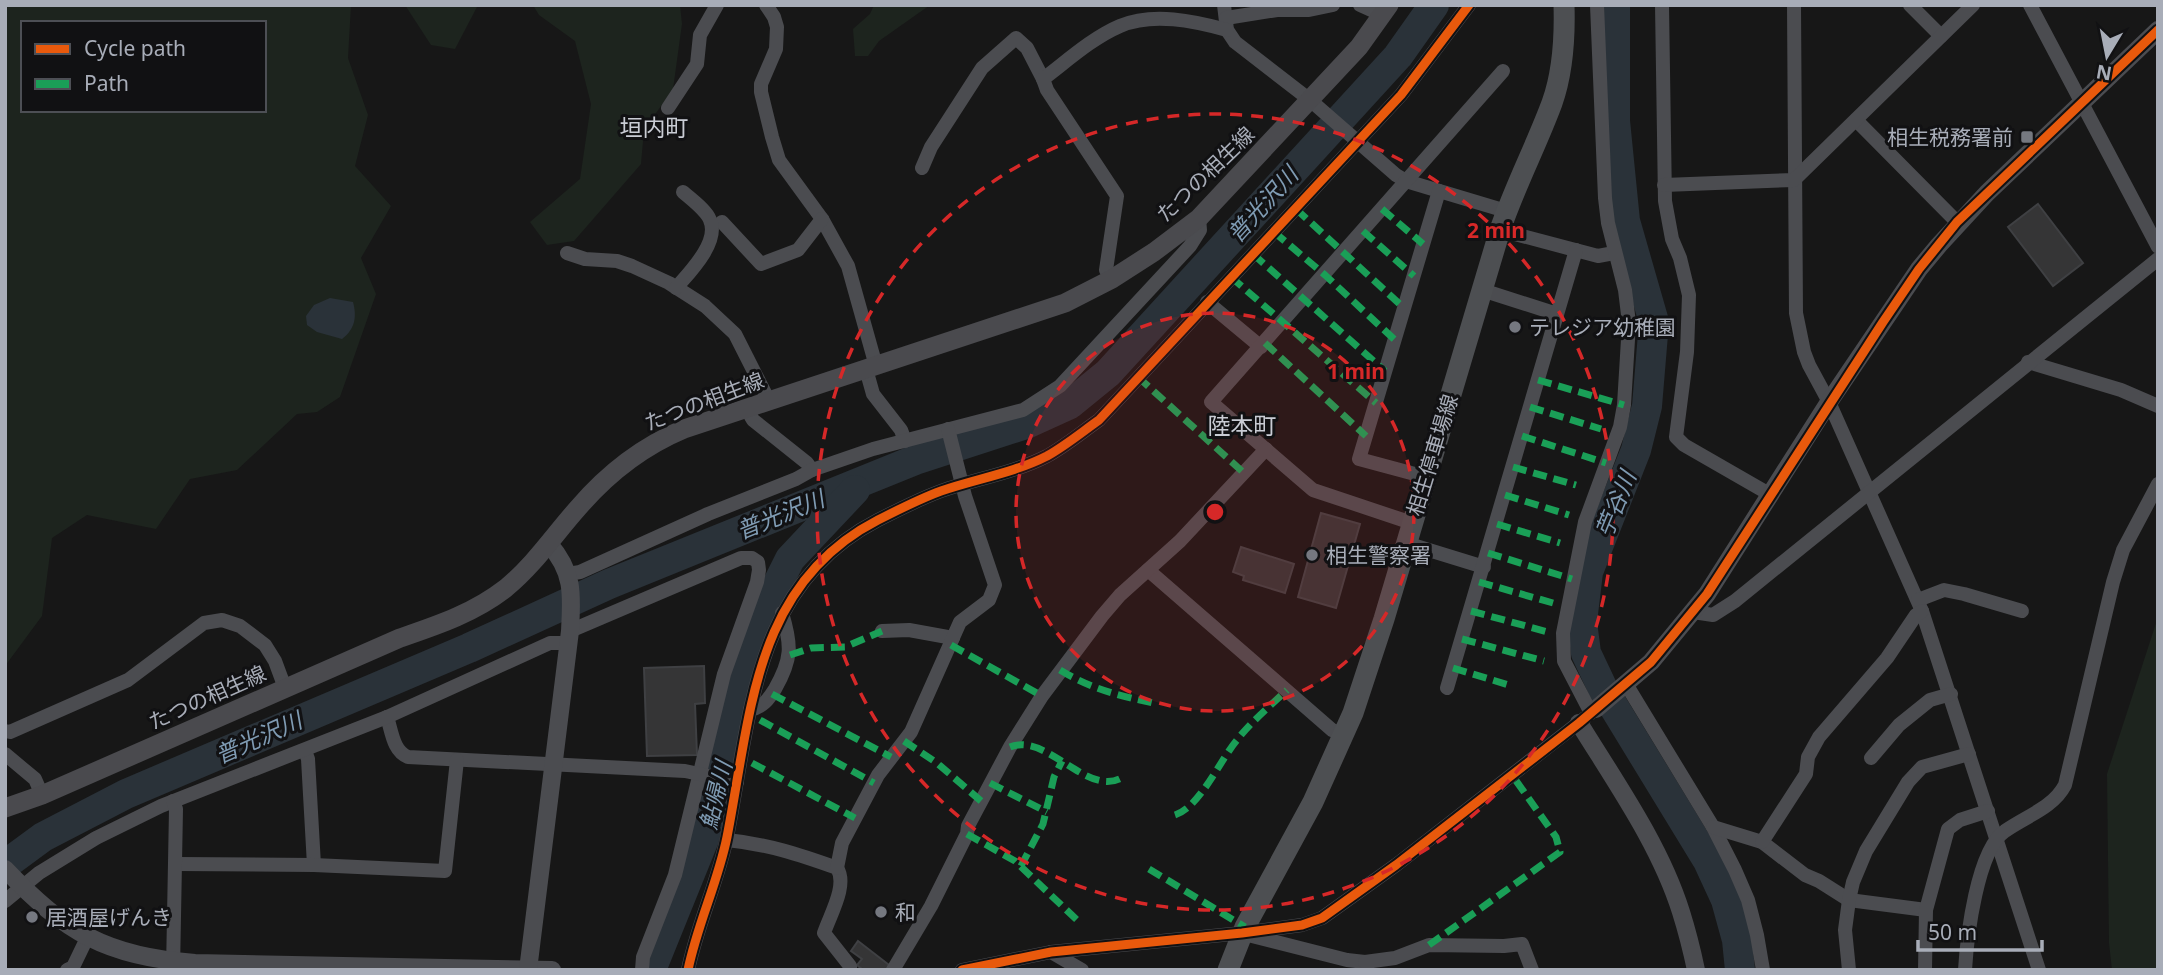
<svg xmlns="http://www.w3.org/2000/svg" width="2163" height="975" font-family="'Noto Sans','Noto Sans JP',sans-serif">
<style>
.green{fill:#1d241e;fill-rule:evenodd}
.water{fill:#2a3239}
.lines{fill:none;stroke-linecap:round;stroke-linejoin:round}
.river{stroke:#2a3239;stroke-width:30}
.building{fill:#353536;stroke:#3f4043;stroke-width:2}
.minor{stroke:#4b4c50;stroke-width:14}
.tertiary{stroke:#4b4c50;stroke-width:18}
.secondary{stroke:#4a4a4e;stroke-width:19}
.primary{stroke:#4d4f52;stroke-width:21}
.quiet{stroke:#1a9f57;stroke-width:7;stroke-dasharray:14 7;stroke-linecap:butt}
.cycleway-casing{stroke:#111113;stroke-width:13}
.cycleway{stroke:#e8590c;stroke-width:9}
.ring{fill:none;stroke:#d62828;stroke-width:3.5;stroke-dasharray:12 9}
.poi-dot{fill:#757880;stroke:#111113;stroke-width:2.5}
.labels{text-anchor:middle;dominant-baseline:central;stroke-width:6;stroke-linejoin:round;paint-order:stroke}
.poi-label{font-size:21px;fill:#a8adb8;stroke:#111113;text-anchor:start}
.street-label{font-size:21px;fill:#a8adb8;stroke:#111113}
.neighbourhood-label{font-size:23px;fill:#c9ccd4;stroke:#111113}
.water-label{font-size:23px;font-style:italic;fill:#7f9bb3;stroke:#111113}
.centre{fill:#d62828;stroke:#111113;stroke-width:3.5}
.ring-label{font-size:21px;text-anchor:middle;font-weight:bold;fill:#d62828;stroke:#111113;stroke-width:6;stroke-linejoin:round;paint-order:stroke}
</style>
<rect width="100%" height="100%" fill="#171717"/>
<g class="green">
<path d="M 5,5 L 351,5 L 348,58 L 368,115 L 355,166 L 391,206 L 361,258 L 376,294 L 340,397 L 317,412 L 297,414 L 237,470 L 190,479 L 156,529 L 87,515 L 52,538 L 42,616 L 5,666 ZM 23,23 L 264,23 L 264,110 L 23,110 Z"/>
<polygon points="405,5 478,5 455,49 431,45"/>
<polygon points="533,5 680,5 682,24 673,89 644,130 641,164 574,241 547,245 530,222 580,179 591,104 575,41 539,15"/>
<polygon points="874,5 930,5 879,41 868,56 855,56 853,29 870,14"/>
<polygon points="2158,617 2158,970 2112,970 2109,943 2107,774"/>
</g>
<g class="water">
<polygon points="1603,5 1622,5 1609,88"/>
<path d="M 330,298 L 353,302 C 357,317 355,329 342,339 L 317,332 L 307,325 L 306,316 L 314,305 Z"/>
</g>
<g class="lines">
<g class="river">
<polyline points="1615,5 1615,121 1625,221 1654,322 1647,406 1636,450 1588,572 1582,622 1586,653 1603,689 1708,861 1726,900 1737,940 1740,970"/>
<polyline points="5,865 43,837 126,794 469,648 609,584 915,460 1026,424 1070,404 1108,373 1398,56 1434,5"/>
<polyline points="651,970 704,839 744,675 767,605 790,559 855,490"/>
</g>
</g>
<g class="building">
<polygon points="2038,204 2083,263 2053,286 2008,227"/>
<polygon points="1321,513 1360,524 1336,608 1298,597"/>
<polygon points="1241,547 1294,564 1285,593 1243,580 1244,576 1233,572"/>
<polygon points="704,666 705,703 695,704 697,755 647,756 644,668"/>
<polygon points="858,941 889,965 886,970 863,970 857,965 862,959 851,951"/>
</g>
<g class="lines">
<g class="minor">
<polyline points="766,5 774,17 777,27 776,49 761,84 761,92 772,137 779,160 822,219 848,266 876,366"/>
<polyline points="1224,5 1227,30 1235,42 1310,100 1396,175 1406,181 1506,211"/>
<polyline points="1360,5 1382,15"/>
<polyline points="1662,5 1665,201 1672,239 1680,258 1689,295 1687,352 1676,437 1684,445 1771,495"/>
<polyline points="1794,5 1796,313 1804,352 1809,365 1829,402 1922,611 2039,970"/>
<polyline points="1910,5 1941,36"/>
<polyline points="2030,5 2158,247"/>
<polyline points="1226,18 1277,10 1309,10 1333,5"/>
<polyline points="668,108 697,64 700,35 717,5"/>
<polyline points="1856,120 1957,222"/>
<polyline points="922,168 931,147 982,68 1016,38 1027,48 1043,79"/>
<polyline points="1664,185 1794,180 1973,5"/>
<polyline points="722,222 761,264 798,250 822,219"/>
<polyline points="1500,230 1598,256 1614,253"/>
<polyline points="567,253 585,259 617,261 632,266 669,283 705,306 735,334 769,401"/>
<path d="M 1112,279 L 1106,270 L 1117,196 L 1047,90 L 1043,79 C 1067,61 1092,38 1120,26 C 1153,12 1194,21 1227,30"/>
<path d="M 676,288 C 689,273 720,242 710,220 C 706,210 692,200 683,192"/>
<polyline points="1482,290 1557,314"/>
<polyline points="1207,302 1261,347"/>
<polyline points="2028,362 2121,390 2158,406"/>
<polyline points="866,369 873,394 901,430 905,441"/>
<polyline points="746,408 753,420 807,463 812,470"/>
<polyline points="1426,477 1359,459 1439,191"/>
<polyline points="1412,523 1313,490 1211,402 1503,71"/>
<polyline points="1406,543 1484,567"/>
<polyline points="1148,570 1332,730 1344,735"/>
<polyline points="568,574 580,572 708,514 796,479 812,470 873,449 1023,410 1060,386 1190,246 1200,230 1199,218"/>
<polyline points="1918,600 1944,590 1964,594 2022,611"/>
<polyline points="1693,612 1713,615 1735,601 2158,259"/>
<polyline points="570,631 741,558 752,558 758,562 759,570 757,582 724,674 675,875 643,957 642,970"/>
<polyline points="882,631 909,630 953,638"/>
<polyline points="1626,684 1713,827 1735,870 1748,900 1757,935 1763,970"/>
<polyline points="1447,688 1576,250"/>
<path d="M 750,710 C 763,707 768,700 775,689 C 792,659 792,646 782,613"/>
<polyline points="1591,713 1564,661 1563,633 1585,522 1620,427 1624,405 1629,323 1625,290 1608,223 1605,198 1597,5"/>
<path d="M 387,717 C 392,732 393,751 408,757 L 685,771 L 737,782"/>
<polyline points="5,731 10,732 128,680 204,623 222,620 240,626 265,645 275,661 285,688"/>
<polyline points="305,751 308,759 314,865"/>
<polyline points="5,754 35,779 42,795"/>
<polyline points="1871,758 1899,725 1930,700 1951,694"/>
<polyline points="1713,827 1762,842 1805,875 1819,881 1849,900 1926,910"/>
<path d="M 727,840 C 767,844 798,854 837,868 C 848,885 830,915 824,933 L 850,966 L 850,970"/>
<polyline points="1762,842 1806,774 1808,757 1819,737 1887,658 1916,615 1922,611"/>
<polyline points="177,864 314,865 445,871 457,760"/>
<polyline points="837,868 842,843 878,775 911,732 960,622 989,600 995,585 965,496 948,429"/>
<polyline points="5,901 39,873 96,838 161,806 387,717 550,643 568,643"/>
<polyline points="1248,935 1347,960 1365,962 1364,968"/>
<polyline points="1051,952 1082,970"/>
<polyline points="1365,962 1395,958 1429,945 1504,946 1522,944 1532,970"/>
<polyline points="67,970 73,967 87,938"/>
<polyline points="173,970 176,809 173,801"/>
<path d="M 688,970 C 697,925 718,882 727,837 C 751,715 753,584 878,520 C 898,510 919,499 941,491 C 975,479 1014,473 1047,456 C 1065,446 1082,432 1099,420 L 1401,95 L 1469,5"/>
<polyline points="893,970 931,906 967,834 968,826 1010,747 1042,696 1102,616 1120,595 1180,541 1266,449"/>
<polyline points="962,970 1051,952 1242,933 1302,925 1322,918 1396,865 1585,718"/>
<polyline points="1849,970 1845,930 1849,900 1853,882 1866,851 1908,782 1922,767 1969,754"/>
<polyline points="1925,970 1926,910 1948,829 1960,820 1988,811"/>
<path d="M 1965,970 C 1967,937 1977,850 2005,831 C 2026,816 2053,808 2065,785 L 2113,582 L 2123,550 L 2158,484"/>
</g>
<g class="tertiary">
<polyline points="1596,709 1651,662 1707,594 1829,402 1919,269 1939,245 1987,193 2158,30"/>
<path d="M 1579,723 C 1616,783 1660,845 1681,912 C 1687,931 1692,951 1696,970"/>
<path d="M 5,869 C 65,932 107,957 195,963 L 552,970"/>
<path d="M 528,970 L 570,631 C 572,595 574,572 549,544"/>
</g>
<path class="secondary" d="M 5,808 L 42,795 L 400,638 C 438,625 474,613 506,588 C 534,565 554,535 578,508 C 608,473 641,447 684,429 L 1065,303 L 1112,279 L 1154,252 L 1199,218 L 1359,47 L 1389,5"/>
<path class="primary" d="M 1228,970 L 1245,927 L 1313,802 L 1353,713 L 1384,619 L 1500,230 C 1515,186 1536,146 1552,103 C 1563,72 1565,38 1564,5"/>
<g class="quiet">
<polyline points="1296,209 1404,308"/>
<polyline points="1382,209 1423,244"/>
<polyline points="1363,231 1414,276"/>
<polyline points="1274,232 1325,275 1395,340"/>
<polyline points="1253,254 1385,371"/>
<polyline points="1231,277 1376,403"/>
<polyline points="1265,343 1366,436"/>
<polyline points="1138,377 1244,473"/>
<polyline points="1538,380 1624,405"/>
<polyline points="1530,407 1601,429"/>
<polyline points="1522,436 1606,463"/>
<polyline points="1513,467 1576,485"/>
<polyline points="1505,495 1569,515"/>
<polyline points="1497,524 1560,543"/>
<polyline points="1488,553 1572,579"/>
<polyline points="1479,582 1553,603"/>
<polyline points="1471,611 1548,632"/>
<polyline points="1462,639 1544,661"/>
<polyline points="951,645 1042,696"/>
<polyline points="790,655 811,648 845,647 882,631"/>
<polyline points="1453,668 1512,686"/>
<path d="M 1060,670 C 1093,690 1121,696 1158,704"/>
<polyline points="772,694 891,757"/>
<polyline points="760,720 874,783"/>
<polyline points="904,741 937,763 981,801"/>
<path d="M 1010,747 C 1047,732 1088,799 1123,777"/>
<polyline points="752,763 855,818"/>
<polyline points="990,783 1047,812"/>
<path d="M 1175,815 C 1200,807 1220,760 1237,740 C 1251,722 1270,706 1287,690"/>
<polyline points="967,834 1015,861 1077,920"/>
<polyline points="1021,866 1043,824 1054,777 1062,761"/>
<polyline points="1149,869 1245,927"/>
<polyline points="1429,945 1560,852 1556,837 1512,775"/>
</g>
<g class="cycleway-casing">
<g id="cycleway">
<path d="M 688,970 C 697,925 718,882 727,837 C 751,715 753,584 878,520 C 898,510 919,499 941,491 C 975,479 1014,473 1047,456 C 1065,446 1082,432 1099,420 L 1401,95 L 1469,5"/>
<polyline points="962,970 1051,952 1242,933 1302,925 1322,918 1396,865 1579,723 1651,662 1707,594 1883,322 1919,269 1957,222 2158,30"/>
</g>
</g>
<use href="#cycleway" class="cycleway"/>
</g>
<circle cx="1215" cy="512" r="199" fill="#d62828" fill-opacity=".12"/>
<g class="ring">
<circle cx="1215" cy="512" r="199"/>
<circle cx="1215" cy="512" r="398"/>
</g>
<g class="poi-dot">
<rect x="2020" y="130" width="14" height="14" rx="3.5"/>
<circle cx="1515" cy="327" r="7"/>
<circle cx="1312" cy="555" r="7"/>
<circle cx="881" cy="912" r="7"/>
<circle cx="32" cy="917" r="7"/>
</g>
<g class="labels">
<g class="poi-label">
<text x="2013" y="137" text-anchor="end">相生税務署前</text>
<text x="1529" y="327">テレジア幼稚園</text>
<text x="1326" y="555">相生警察署</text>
<text x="895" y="912">和</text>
<text x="46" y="917">居酒屋げんき</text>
</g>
<g class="street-label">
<text transform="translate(1205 174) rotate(-44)">たつの相生線</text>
<text transform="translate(704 401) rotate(-21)">たつの相生線</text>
<text transform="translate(1432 455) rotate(-73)">相生停車場線</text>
<text transform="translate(207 697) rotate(-24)">たつの相生線</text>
</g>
<g class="neighbourhood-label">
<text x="654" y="127">垣内町</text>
<text x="1242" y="425">陸本町</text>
</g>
<g class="water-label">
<text transform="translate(1262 204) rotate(-48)">普光沢川</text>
<text transform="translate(1615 504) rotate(-68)">苧谷川</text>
<text transform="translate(780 514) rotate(-22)">普光沢川</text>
<text transform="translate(258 737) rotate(-24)">普光沢川</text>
<text transform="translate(715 795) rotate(-76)">鮎帰川</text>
</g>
</g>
<circle cx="1215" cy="512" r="10" class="centre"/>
<g class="ring-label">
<text x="1496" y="238">2 min</text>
<text x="1356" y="379">1 min</text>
</g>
<rect width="2163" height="975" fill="none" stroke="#a8adb8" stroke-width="14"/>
<rect x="21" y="21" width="245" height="91" fill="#111113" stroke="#4d4f55" stroke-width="2"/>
<rect x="35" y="44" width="35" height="10" fill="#e8590c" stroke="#4d4f55" stroke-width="2"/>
<text x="84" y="56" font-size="21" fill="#a8adb8">Cycle path</text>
<rect x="35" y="79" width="35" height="10" fill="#1a9f57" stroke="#4d4f55" stroke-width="2"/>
<text x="84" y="91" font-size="21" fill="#a8adb8">Path</text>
<g transform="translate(2107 56) rotate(190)" stroke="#111113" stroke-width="5" paint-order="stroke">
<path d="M0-5L12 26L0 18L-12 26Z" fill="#a8adb8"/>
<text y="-10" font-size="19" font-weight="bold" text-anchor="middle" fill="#a8adb8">N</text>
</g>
<path d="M1918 940v10h124v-10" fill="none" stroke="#a8adb8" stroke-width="3.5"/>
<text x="1928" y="940" font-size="21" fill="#a8adb8" stroke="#111113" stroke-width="5" paint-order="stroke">50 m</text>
</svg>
